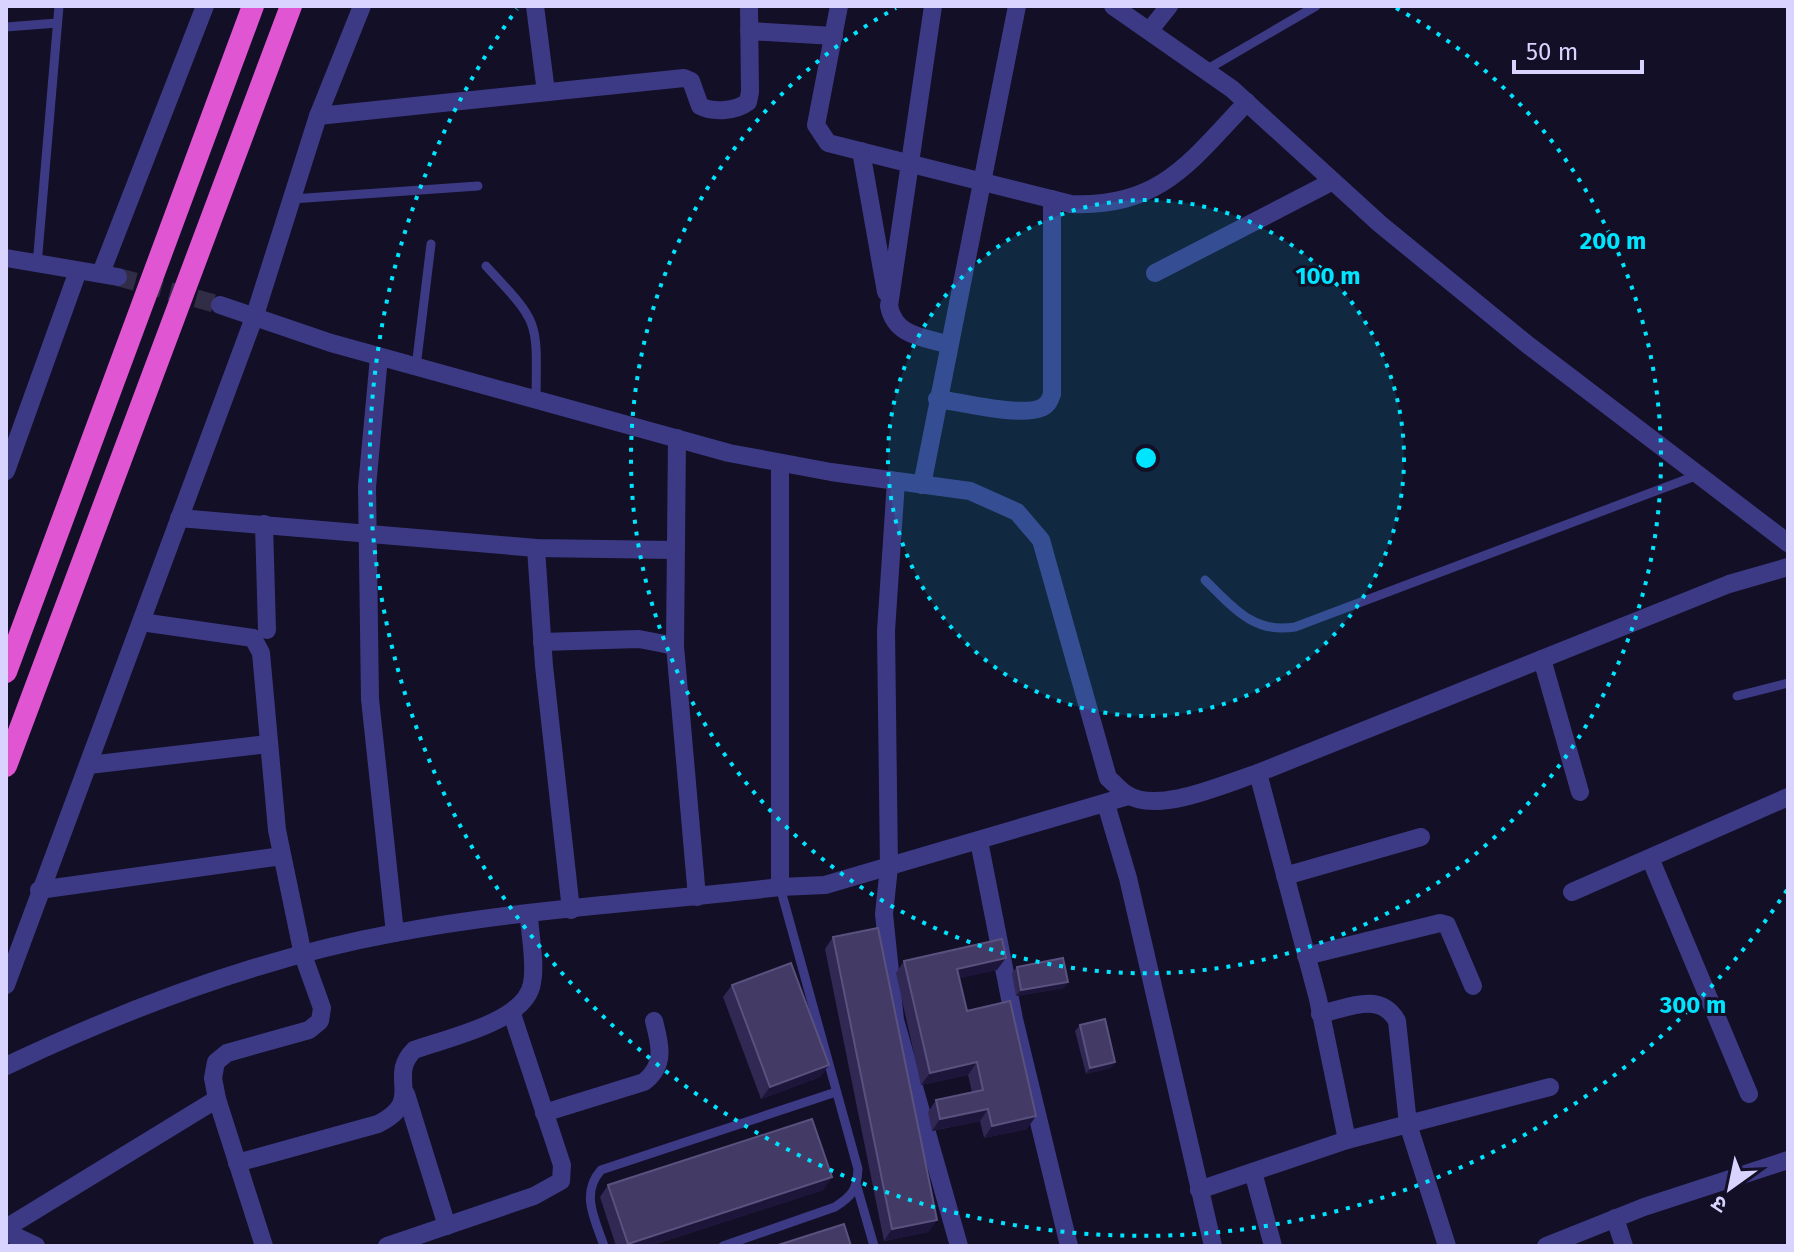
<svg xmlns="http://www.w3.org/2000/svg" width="1794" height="1252" font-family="'Fira Sans','Noto Sans Devanagari',sans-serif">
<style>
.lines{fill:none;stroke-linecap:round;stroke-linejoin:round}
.minor-tunnel{stroke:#312d47;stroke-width:18;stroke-dasharray:18 9;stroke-linecap:butt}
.service{stroke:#3d3a85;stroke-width:9}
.minor{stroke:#3d3a85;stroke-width:18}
.trunk{stroke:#e055d1;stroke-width:22}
.wall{fill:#312854}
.shaded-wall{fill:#1d163a}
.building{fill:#433a66;stroke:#5a527e;stroke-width:2}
.ring{fill:none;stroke:#00e5ff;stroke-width:4;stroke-dasharray:4 8}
.centre{fill:#00e5ff;stroke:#130f26;stroke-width:4}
.ring-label{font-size:24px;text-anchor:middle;font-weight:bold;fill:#00e5ff;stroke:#130f26;stroke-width:6;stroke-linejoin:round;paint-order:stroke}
</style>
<rect width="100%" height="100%" fill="#130f26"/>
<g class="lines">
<polyline class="minor-tunnel" points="118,277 220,305"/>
<g class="service">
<polyline points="6,27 57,23"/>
<polyline points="1206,70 1316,6"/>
<polyline points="292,199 478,186"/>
<polyline points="37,265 59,6"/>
<path d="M 486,266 C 540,324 537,319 536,398"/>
<polyline points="416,367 431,244"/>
<path d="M 1205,580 C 1233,607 1253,634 1295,627 L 1698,475"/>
<polyline points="1737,696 1788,683"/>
<polyline points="857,1187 874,1246"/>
<path d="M 604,1246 C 595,1219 580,1194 601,1170 L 836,1092"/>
<path d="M 723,1246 L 835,1207 C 852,1196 857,1190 858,1169 L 780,887"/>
</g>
<g class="minor">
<polyline points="535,6 546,92"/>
<path d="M 839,6 L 816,125 L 828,143 L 1071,204 C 1160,208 1191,161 1247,102"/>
<path d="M 933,6 L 889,306 C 895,336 922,337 947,344"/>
<polyline points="1113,6 1232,89 1380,224 1528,345 1788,543"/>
<polyline points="1150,30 1169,6"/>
<polyline points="749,31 834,36"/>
<path d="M 318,116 L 684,78 L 691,81 L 700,106 C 714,113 736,111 748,102 L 750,92 L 749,6"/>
<polyline points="861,151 886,292"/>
<polyline points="6,258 118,277"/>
<polyline points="101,273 205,6"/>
<polyline points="1155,273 1333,181"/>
<path d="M 220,305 L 331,343 L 729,453 L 831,472 L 970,491 L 1017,512 L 1041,540 L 1108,778 C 1114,783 1120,790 1126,794 C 1158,815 1226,783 1258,773 L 1729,584 L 1788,567"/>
<polyline points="379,357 367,487 370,699 395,933"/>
<path d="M 937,399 C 962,402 1019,417 1041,408 C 1048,405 1050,400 1052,394 L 1052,199"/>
<polyline points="677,438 675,646 697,897"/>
<polyline points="6,471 78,271"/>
<polyline points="896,481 886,631 889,867 884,914 895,1020 959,1246"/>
<polyline points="922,485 1017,6"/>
<polyline points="179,518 536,548 673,550"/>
<polyline points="264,524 267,630"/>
<polyline points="536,548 544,666 571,910"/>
<polyline points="141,622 253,638 261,653 277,830 303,955 322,1008 320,1021 309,1030 227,1053 216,1062 213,1078 217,1099 264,1246"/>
<polyline points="542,642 639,639 675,646"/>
<polyline points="1542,659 1580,792"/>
<polyline points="89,765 268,744"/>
<polyline points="1258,773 1318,999 1347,1140"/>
<polyline points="1106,804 1128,878 1213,1246"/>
<polyline points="979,841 1014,1019 1069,1246"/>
<polyline points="1650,858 1749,1094"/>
<polyline points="1285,876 1421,837"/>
<polyline points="780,887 780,463"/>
<polyline points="39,890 282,856"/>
<polyline points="1572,892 1788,797"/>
<polyline points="1306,956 1440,923 1447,925 1473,986"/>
<polyline points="6,985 255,315 318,116 362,6"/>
<path d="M 1320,1014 C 1348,1008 1380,991 1397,1021 L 1408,1124 L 1447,1246"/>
<path d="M 6,1066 C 130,1007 259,958 395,933 C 520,909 653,902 780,887 L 825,885 L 1128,796"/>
<polyline points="406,1094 447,1226"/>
<path d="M 544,1113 L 644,1082 C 666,1065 660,1044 654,1021"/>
<path d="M 237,1163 L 378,1124 C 426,1100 386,1078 414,1050 C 447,1038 526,1022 532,983 C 536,963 530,937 529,916"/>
<polyline points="1253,1172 1273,1246"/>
<polyline points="1199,1190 1347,1140 1550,1087"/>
<polyline points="1615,1218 1624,1246"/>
<polyline points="6,1228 217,1099"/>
<polyline points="6,1232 36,1246"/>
<polyline points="387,1246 534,1196 561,1181 562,1165 512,1014"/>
<polyline points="1546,1246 1644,1207 1788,1160"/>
</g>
<g class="trunk">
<polyline points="6,672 253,6"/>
<polyline points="6,766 291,6"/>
</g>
</g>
<g class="wall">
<polygon points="833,937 937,1220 928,1232 884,1241 825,949"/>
<polygon points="904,961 997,970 959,978 967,1011 1027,1129 984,1138 980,1121 932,1131 928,1112 936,1100 972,1092 968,1075 921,1085 896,973"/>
<polygon points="1017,967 1064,988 1016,996 1012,973"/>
<polygon points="732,985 829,1065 820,1077 761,1099 723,997"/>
<polygon points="1080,1025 1111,1068 1086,1074 1075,1031"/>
<polygon points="832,1177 823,1190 650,1246 616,1246 600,1197 608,1185"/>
</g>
<g class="shaded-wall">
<polygon points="1006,958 997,970 949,981 957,969"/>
<polygon points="1068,982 1064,988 1016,996 1021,990"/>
<polygon points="977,1062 968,1075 921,1085 930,1073"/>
<polygon points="1115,1062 1111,1068 1086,1074 1090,1068"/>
<polygon points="829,1065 820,1077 761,1099 770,1087"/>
<polygon points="988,1109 980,1121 932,1131 940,1119"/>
<polygon points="1036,1116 1027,1129 984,1138 992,1126"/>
<polygon points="832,1177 823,1190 650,1246 626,1246 628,1244"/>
<polygon points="937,1220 928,1232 884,1241 892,1229"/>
</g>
<g class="building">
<polygon points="878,928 937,1220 892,1229 833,937"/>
<polygon points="1002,939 1006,958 957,969 967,1011 1010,1001 1036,1116 992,1126 988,1109 940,1119 936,1100 983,1090 977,1062 930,1073 904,961"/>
<polygon points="1063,958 1068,982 1021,990 1017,967"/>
<polygon points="791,963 829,1065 770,1087 732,985"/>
<polygon points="1105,1019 1115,1062 1090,1068 1080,1025"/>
<polygon points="812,1119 832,1177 628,1244 608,1185"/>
<polygon points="844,1224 851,1246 775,1246"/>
</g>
<circle cx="1146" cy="458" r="258" fill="#00e5ff" fill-opacity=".12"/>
<g class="ring">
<circle cx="1146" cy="458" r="258"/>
<path d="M1396 8A515 515 0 1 1 896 8"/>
<path d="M1787 890A773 773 0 1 1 517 9"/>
</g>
<circle cx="1146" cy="458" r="12" class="centre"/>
<g class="ring-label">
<text x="1613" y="249">200 m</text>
<text x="1328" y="284">100 m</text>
<text x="1693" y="1013">300 m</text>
</g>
<rect width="1794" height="1252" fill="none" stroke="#d9d4ff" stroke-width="16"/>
<g transform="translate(1730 1188) rotate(213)" stroke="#130f26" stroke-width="6" paint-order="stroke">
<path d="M0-6L14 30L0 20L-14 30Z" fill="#d9d4ff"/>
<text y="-12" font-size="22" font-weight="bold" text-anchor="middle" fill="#d9d4ff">उ</text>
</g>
<path d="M1514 60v12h128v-12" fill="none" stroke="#d9d4ff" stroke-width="4"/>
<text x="1526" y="60" font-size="24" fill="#d9d4ff" stroke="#130f26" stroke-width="6" paint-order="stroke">50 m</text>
</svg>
